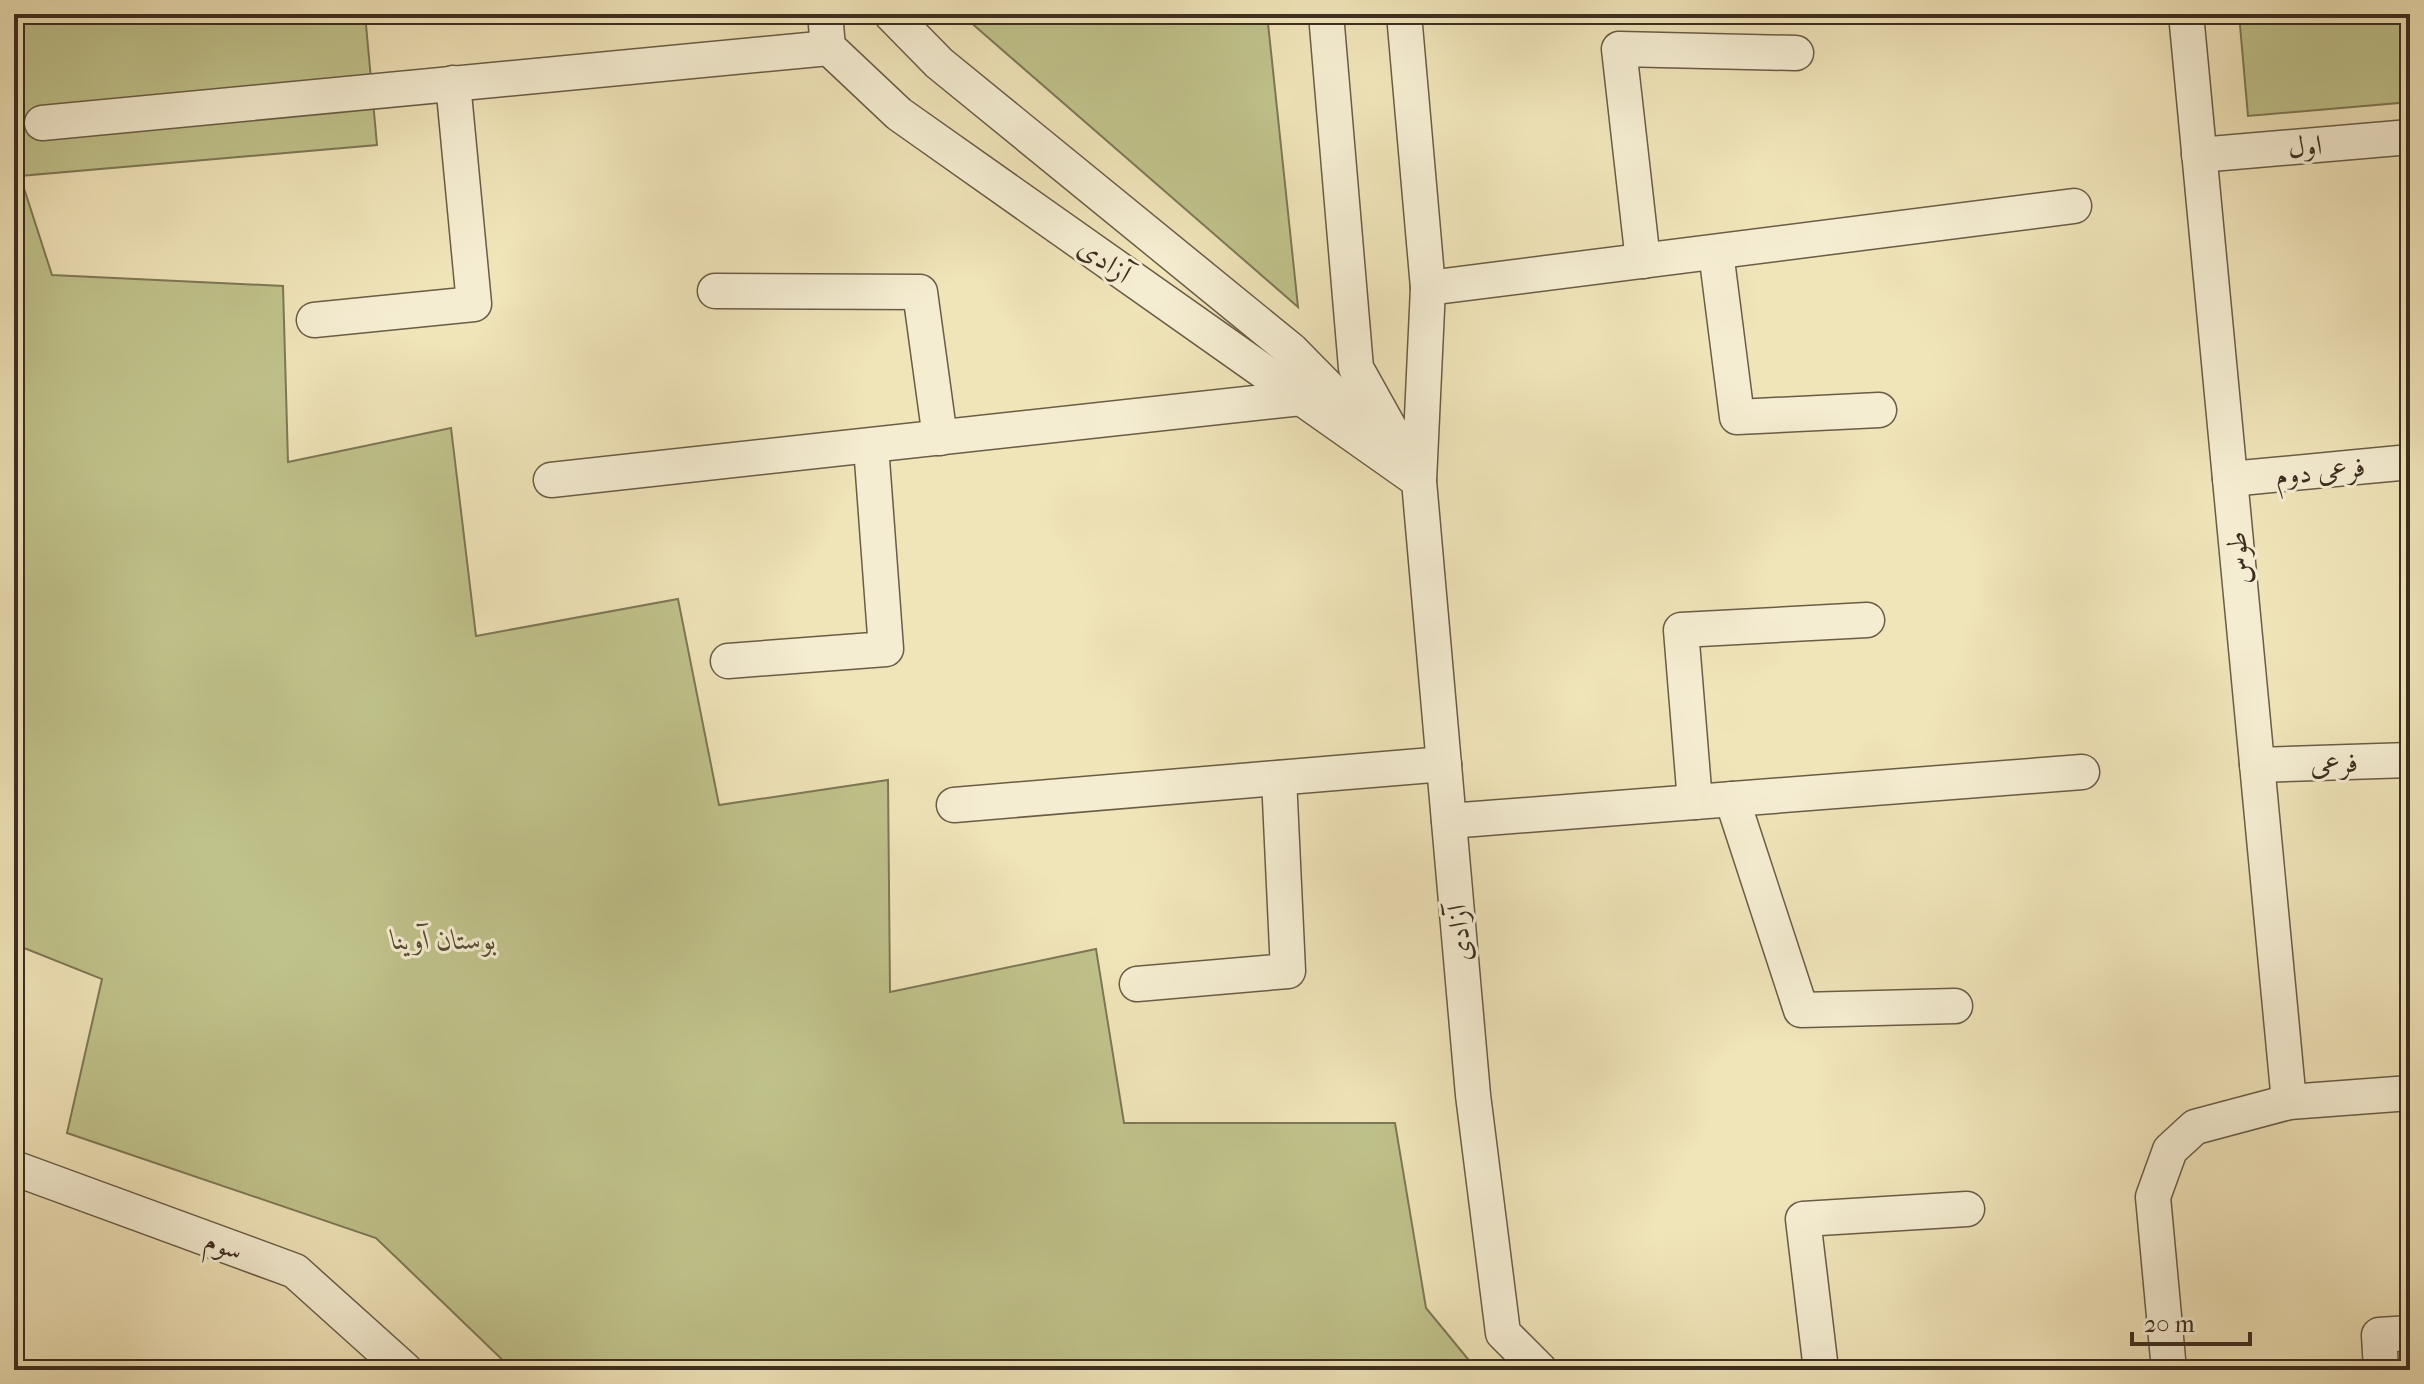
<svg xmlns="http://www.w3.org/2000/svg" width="2424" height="1384" font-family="'IM FELL French Canon',Amiri,serif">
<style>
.green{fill:#c0c28b;stroke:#7e7856;stroke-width:2}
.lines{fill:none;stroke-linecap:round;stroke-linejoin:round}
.street-casing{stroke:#6a5c46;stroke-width:37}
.street{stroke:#f5edd2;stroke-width:34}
.labels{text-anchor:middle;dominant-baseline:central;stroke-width:6;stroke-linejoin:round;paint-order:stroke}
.street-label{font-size:28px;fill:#3d2e20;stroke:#f5edd2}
.park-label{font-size:28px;font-style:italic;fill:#574c35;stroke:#f5edd2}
</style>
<rect width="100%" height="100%" fill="#f0e4b9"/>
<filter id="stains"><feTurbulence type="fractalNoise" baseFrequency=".0025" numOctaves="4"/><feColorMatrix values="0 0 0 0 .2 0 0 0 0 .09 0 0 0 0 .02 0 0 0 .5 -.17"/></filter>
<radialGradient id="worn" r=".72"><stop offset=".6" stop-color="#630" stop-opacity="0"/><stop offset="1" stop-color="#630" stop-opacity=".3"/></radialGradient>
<g class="green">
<polygon points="14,14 365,14 377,145 20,176 52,275 283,286 288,462 451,428 476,636 678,599 719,805 888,780 890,992 1096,949 1124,1123 1395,1123 1426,1308 1477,1370 513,1370 376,1238 67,1133 102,979 14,944"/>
<polygon points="961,14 1267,14 1298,307"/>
<polygon points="2239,14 2410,14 2410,102 2248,116"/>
</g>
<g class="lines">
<g class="street-casing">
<g id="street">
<polyline points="825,14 828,47 899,114 1419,481 1473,1095 1503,1333 1540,1370"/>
<polyline points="891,14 939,63 1291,350 1360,420"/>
<polyline points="1326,14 1356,368 1419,481 1428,288 1404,14"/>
<polyline points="2186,14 2289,1102"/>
<polyline points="42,123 829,48"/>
<polyline points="2199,155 2410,137"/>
<polyline points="1716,252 1737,417 1879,410"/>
<polyline points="1643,261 1619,49 1796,53"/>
<polyline points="1428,288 2074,206"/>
<polyline points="715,291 920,292 940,438"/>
<polyline points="314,320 474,304 453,83"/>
<polyline points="2230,479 2410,462"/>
<polyline points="551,480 1301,398"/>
<polyline points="728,661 886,649 871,446"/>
<polyline points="2257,765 2410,760"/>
<polyline points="1732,799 1801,1010 1955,1006"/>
<polyline points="1695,802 1681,630 1867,620"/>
<polyline points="954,805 1444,764"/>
<polyline points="1449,821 2082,772"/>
<polyline points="1137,984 1288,971 1279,778"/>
<polyline points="14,1168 295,1271 405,1370"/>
<polyline points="1821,1370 1803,1219 1967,1209"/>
<polyline points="2169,1370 2153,1197 2170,1150 2195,1127 2289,1102 2410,1093"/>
<polyline points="2381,1370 2379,1335 2410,1333"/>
</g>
</g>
<use href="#street" class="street"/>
</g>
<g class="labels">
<g class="street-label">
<text transform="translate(2305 146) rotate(-5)">اول</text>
<text transform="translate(1105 260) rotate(35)">آزادی</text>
<text transform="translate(2320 471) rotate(-6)">فرعی دوم</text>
<text transform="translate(2238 558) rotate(-95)">طوس</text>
<text transform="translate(2334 763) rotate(-2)">فرعی</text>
<text transform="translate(1459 933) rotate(-95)">آزادی</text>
<text transform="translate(224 1245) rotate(20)">سوم</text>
</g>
<g class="park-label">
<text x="444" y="939">بوستان آوینا</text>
</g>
</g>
<rect width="2424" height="1384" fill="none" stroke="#f0e4b9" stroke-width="48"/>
<rect x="16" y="16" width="2392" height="1352" fill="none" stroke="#3d2e20" stroke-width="4"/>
<rect x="24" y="24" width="2376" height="1336" fill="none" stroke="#3d2e20" stroke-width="2"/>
<path d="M2132 1332v12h118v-12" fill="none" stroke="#3d2e20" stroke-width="4"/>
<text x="2144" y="1332" font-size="24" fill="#3d2e20" stroke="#f5edd2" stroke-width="6" paint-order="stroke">20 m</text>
<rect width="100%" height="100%" filter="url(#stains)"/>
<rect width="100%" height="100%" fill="url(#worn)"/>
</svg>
